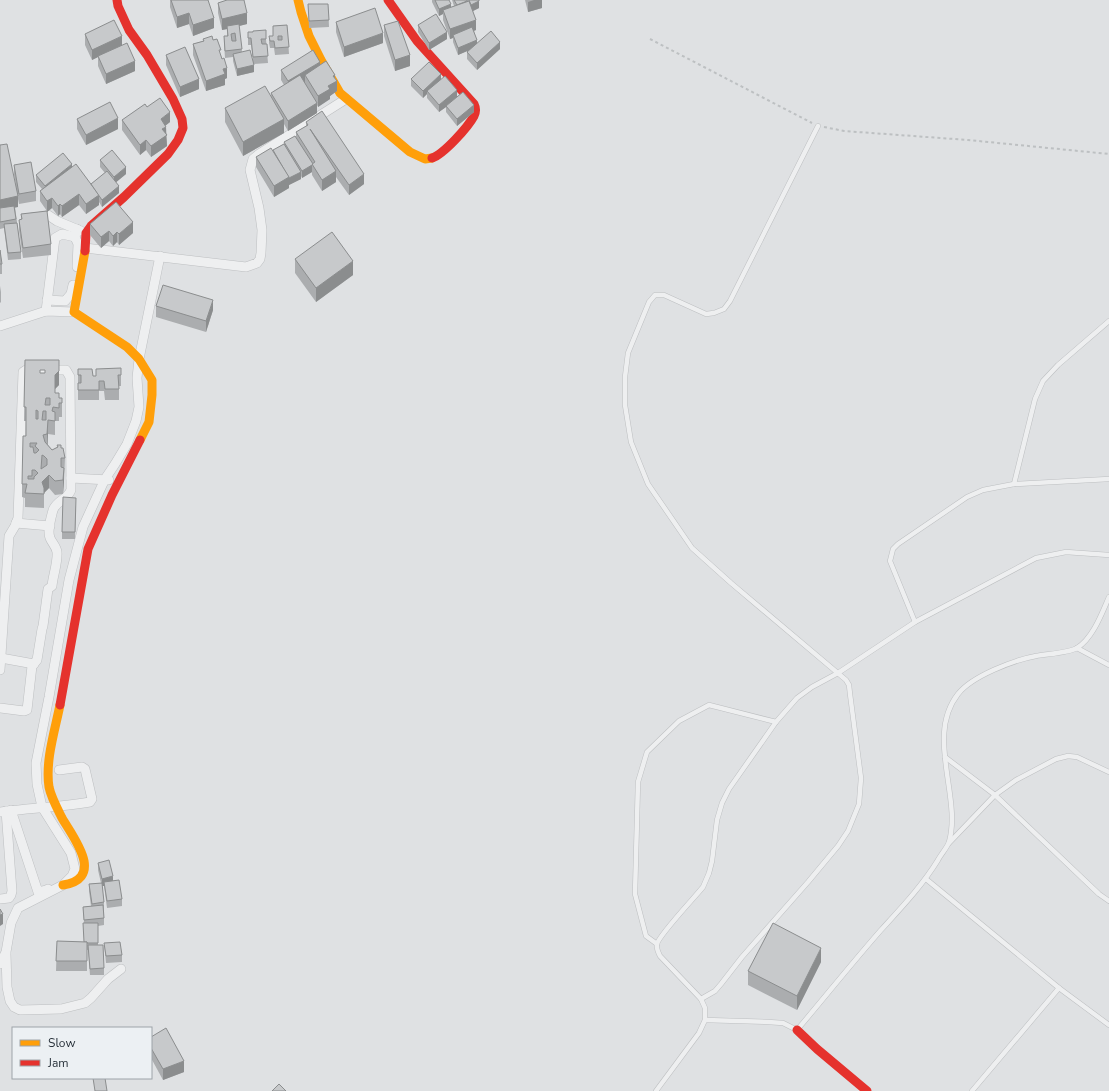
<svg xmlns="http://www.w3.org/2000/svg" width="1109" height="1091" font-family="'Nunito Sans',sans-serif">
<style>
.lines{fill:none;stroke-linecap:round;stroke-linejoin:round}
.lane-casing{stroke:#bdbfc1;stroke-width:5.5}
.street-casing{stroke:#bdbfc1;stroke-width:10}
.path{stroke:#bdc0c2;stroke-width:2;stroke-dasharray:3 3;stroke-linecap:butt}
.lane{stroke:#eeeff0;stroke-width:4.5}
.street{stroke:#eeeff0;stroke-width:9}
.slow{stroke:#ff9f0a;stroke-width:9}
.jam{stroke:#e5322d;stroke-width:9}
.wall{fill:#abadaf;fill-rule:evenodd}
.shaded-wall{fill:#8b8d8e}
.building{fill:#c7c9cb;stroke:#8b8d8e;fill-rule:evenodd}
</style>
<rect width="100%" height="100%" fill="#dfe1e3"/>
<g class="lines">
<g class="lane-casing">
<g id="lane">
<polyline points="1014,484 1035,399 1043,381 1058,365 1109,321"/>
<polyline points="915,622 890,561 893,549 898,544 967,497 983,490 1014,484 1109,479"/>
<polyline points="1077,648 1109,665"/>
<polyline points="945,757 995,795 1099,894 1109,901"/>
<polyline points="949,843 995,795 1016,780 1056,759 1068,756 1077,757 1109,772"/>
<polyline points="926,879 1059,988 1109,1025"/>
<polyline points="657,944 646,936 635,894 638,782 647,752 679,721 709,705 776,722"/>
<polyline points="701,999 715,991 721,984 742,957 808,882 838,846 848,831 859,804 861,778 850,694 849,685 846,680 731,583 692,548 648,484 631,442 625,405 625,377 628,353 649,302 655,295 664,295 706,314 714,313 724,309 730,301 818,126"/>
<path d="M 705,1020 L 768,1022 L 783,1023 L 797,1030 C 825,997 852,963 881,930 C 901,908 922,886 938,860 C 941,854 947,848 949,842 C 962,797 925,736 958,694 C 972,676 1014,660 1036,656 C 1046,654 1069,653 1077,648 C 1093,638 1102,613 1109,597"/>
<path d="M 656,1091 L 699,1033 L 705,1020 L 705,1008 L 701,999 L 660,956 C 658,952 656,948 657,944 C 659,935 695,897 703,887 L 709,873 L 712,861 L 717,820 L 722,803 L 729,789 L 776,722 L 797,698 L 812,687 L 838,673 L 915,622 L 1036,558 L 1066,552 L 1109,555"/>
<polyline points="972,1091 1059,988"/>
</g>
</g>
<g class="street-casing">
<g id="street">
<polyline points="48,215 57,221 81,231"/>
<polyline points="75,237 78,244 77,267"/>
<polyline points="85,248 246,267 257,263 260,259 261,253 262,230 259,208 250,170 253,159 259,154 346,99"/>
<polyline points="47,300 65,301 71,294 73,285"/>
<polyline points="46,311 55,238 62,234 75,237 77,229"/>
<polyline points="0,326 46,311 74,312"/>
<polyline points="71,478 109,480"/>
<polyline points="16,523 50,526"/>
<polyline points="1,658 34,664"/>
<path d="M 0,670 L 9,536 L 15,526 L 18,518 L 23,372 L 26,370 L 66,370 L 70,377 L 71,490 C 67,500 57,500 53,510 C 51,518 47,530 50,538 C 52,543 56,546 57,552 C 58,562 53,575 52,586 L 48,589 L 43,626 L 42,629 L 37,660 L 32,666 L 27,710 L 24,711 L 0,708"/>
<polyline points="11,810 38,892 47,890 48,889"/>
<path d="M 0,812 C 30,808 60,807 90,802 L 92,799 L 85,769 L 82,767 L 59,770"/>
<polyline points="0,899 9,898 11,895 12,891 6,811"/>
<polyline points="6,954 7,987 10,1001 14,1007 20,1010 61,1009 85,1003 91,998 108,979 121,969"/>
<polyline points="0,964 6,952 11,923 18,908 63,885 72,876 75,869 71,853 42,807 37,784 36,763 49,697 69,580 83,527 105,479 115,464 127,444 136,421 139,407 137,378 139,359 160,256"/>
</g>
</g>
<g class="path">
<polyline points="650,39 812,123"/>
<polyline points="824,127 844,131 968,140 1109,154"/>
</g>
<use href="#lane" class="lane"/>
<use href="#street" class="street"/>
<g class="slow">
<polyline points="298,0 301,12 309,36 321,60 340,93 410,152 425,159 432,158"/>
<polyline points="85,251 74,312 127,347 139,359 152,380 152,395 149,422 140,440"/>
<path d="M 60,705 C 55,730 45,761 49,787 C 51,797 57,808 62,818 C 73,837 106,878 63,885"/>
</g>
<g class="jam">
<path d="M 388,0 L 417,41 L 474,104 C 476,108 476,112 474,116 C 468,127 444,154 432,158"/>
<polyline points="85,251 86,233 91,226 124,197 168,154 178,140 183,128 182,119 173,99 147,55 129,30 118,6 117,0"/>
<polyline points="60,705 88,549 112,495 140,440"/>
<polyline points="797,1030 817,1049 867,1091"/>
</g>
</g>
<g class="wall">
<polygon points="170,0 208,0 214,28 193,36 189,24 177,28 170,7"/>
<polygon points="225,0 244,0 247,24 239,26 242,52 253,60 251,45 248,45 248,32 266,39 268,63 254,64 254,72 237,76 233,61 233,57 225,58 224,43 224,36 227,36 227,29 222,30 218,13 218,3 225,1"/>
<polygon points="432,0 449,0 451,7 454,6 452,0 479,0 479,8 473,11 476,30 474,31 477,43 500,49 477,70 467,59 467,52 469,50 458,55 453,42 453,38 450,39 443,20 443,14 439,16 432,2"/>
<polygon points="525,0 542,0 542,8 528,12"/>
<polygon points="308,4 328,4 329,27 309,28"/>
<polygon points="336,22 383,43 344,57 336,32"/>
<polygon points="287,25 289,54 275,55 274,48 270,48 269,43 269,36 273,36 273,26"/>
<polygon points="384,25 410,66 395,71 384,36"/>
<polygon points="418,25 447,39 429,50 418,32"/>
<polygon points="85,34 122,45 135,71 106,84 98,66 98,57 92,60 85,45"/>
<polygon points="203,39 213,40 221,56 227,78 225,79 225,85 206,91 193,55 193,44 203,41"/>
<polygon points="166,55 199,89 180,97 166,65"/>
<polygon points="320,65 335,79 337,91 330,96 330,99 318,107 317,105 317,113 288,131 284,124 284,133 243,156 225,122 225,108 271,97 271,93 284,85 281,80 281,70"/>
<polygon points="411,79 441,80 474,112 457,126 446,112 446,107 439,112 427,98 427,94 423,98 411,86"/>
<polygon points="147,107 170,122 165,126 167,146 151,157 146,150 140,155 122,130 122,120"/>
<polygon points="77,119 118,129 86,145 77,129"/>
<polygon points="306,122 364,184 349,195 336,177 336,182 322,191 312,175 312,172 302,178 301,176 301,179 289,185 289,188 274,197 256,167 256,157 273,151 284,144 284,142 296,137 296,132 306,126"/>
<polygon points="0,145 16,185 14,175 14,165 36,191 36,201 19,204 18,199 18,207 15,207 21,252 21,259 8,260 4,228 0,229"/>
<polygon points="100,160 126,174 116,182 119,193 102,207 99,202 99,205 86,214 79,205 62,217 60,214 58,216 52,208 47,212 51,244 51,255 23,258 19,230 19,220 21,219 21,214 47,211 40,201 40,191 42,189 36,182 36,175 72,168 91,184 105,173 100,167"/>
<polygon points="90,224 133,233 119,245 117,242 113,246 109,241 101,248 90,235"/>
<polygon points="0,250 2,264 2,274 0,274"/>
<polygon points="295,259 353,275 316,302 295,273"/>
<polygon points="0,286 1,292 1,302 0,303"/>
<polygon points="156,306 213,310 206,332 156,317"/>
<path d="M 25,360 L 59,360 L 59,385 L 55,389 L 55,393 L 59,398 L 62,398 L 62,417 L 59,417 L 59,421 L 55,421 L 55,435 L 48,434 L 48,445 L 52,450 L 57,447 L 57,445 L 61,448 L 65,458 L 64,481 L 63,494 L 55,495 L 49,488 L 44,493 L 44,508 L 25,507 L 25,498 L 22,497 L 22,484 L 26,436 L 26,421 L 24,421 ZM 40,370 L 45,370 L 45,373 L 40,373 Z"/>
<polygon points="121,368 121,386 119,386 119,400 105,400 104,391 99,391 99,400 78,400 78,369 93,376 96,376"/>
<polygon points="76,505 75,539 62,539 62,532"/>
<polygon points="98,863 113,880 122,899 122,906 107,908 104,886 102,886 104,902 104,925 98,926 98,945 104,968 104,975 90,975 88,950 87,950 87,971 56,971 57,941 84,942 84,923 83,907 91,906 89,891 89,884 101,883 98,870"/>
<polygon points="104,943 122,955 122,962 106,963"/>
<polygon points="821,962 797,1010 748,985 748,971"/>
<polygon points="151,1037 184,1072 163,1080 151,1058"/>
</g>
<g class="shaded-wall">
<polygon points="534,0 542,0 542,8 528,12 528,2"/>
<polygon points="479,1 479,8 471,12 471,5"/>
<polygon points="451,4 451,11 443,10 443,14 439,16 439,9"/>
<polygon points="189,13 189,24 177,28 177,17"/>
<polygon points="247,13 247,24 227,29 227,26 227,29 222,30 222,19"/>
<polygon points="214,18 214,28 193,36 193,25"/>
<polygon points="476,20 476,30 454,38 453,35 453,38 450,39 450,29"/>
<polygon points="447,32 447,39 429,50 429,43"/>
<polygon points="383,33 383,43 344,57 344,47"/>
<polygon points="122,36 122,46 98,56 98,57 92,60 92,50"/>
<polygon points="477,40 477,47 458,55 458,48"/>
<polygon points="500,42 500,49 477,70 477,63"/>
<polygon points="410,55 410,66 395,71 395,60"/>
<polygon points="135,61 135,71 106,84 106,74"/>
<polygon points="320,62 320,72 305,75 305,82 288,92 288,81"/>
<polygon points="254,65 254,72 237,76 237,69"/>
<polygon points="227,68 227,78 225,79 225,85 206,91 206,81 223,69"/>
<polygon points="441,74 441,81 427,91 427,94 423,98 423,91"/>
<polygon points="335,75 335,82 337,81 337,91 330,96 330,99 318,107 318,96 328,86 333,76"/>
<polygon points="199,79 199,89 180,97 180,87"/>
<polygon points="457,90 457,97 446,106 446,107 439,112 439,105"/>
<polygon points="317,103 317,113 288,131 288,121"/>
<polygon points="474,105 474,112 457,126 457,119"/>
<polygon points="170,112 170,122 161,129 161,119"/>
<polygon points="118,118 118,129 86,145 86,135"/>
<polygon points="284,119 284,133 243,156 243,142"/>
<polygon points="166,127 167,146 151,157 151,146 162,129"/>
<polygon points="146,140 146,150 140,155 140,145"/>
<polygon points="72,164 72,171 45,193 45,186"/>
<polygon points="312,165 312,172 302,178 302,171"/>
<polygon points="126,167 126,174 114,184 114,177"/>
<polygon points="336,171 336,182 322,191 322,180"/>
<polygon points="301,172 301,179 289,185 289,178"/>
<polygon points="364,174 364,184 349,195 349,185"/>
<polygon points="289,177 289,188 274,197 274,186"/>
<polygon points="119,186 119,193 102,207 102,200"/>
<polygon points="79,194 79,205 62,217 62,206"/>
<polygon points="99,195 99,205 86,214 86,204"/>
<polygon points="18,196 18,207 0,211 0,200"/>
<polygon points="52,198 52,208 47,212 47,201"/>
<polygon points="60,204 60,214 58,216 58,206"/>
<polygon points="133,222 133,233 119,245 119,234"/>
<polygon points="109,231 109,241 101,248 101,237"/>
<polygon points="117,232 117,242 113,246 113,236"/>
<polygon points="353,261 353,275 316,302 316,288"/>
<polygon points="213,300 213,310 206,332 206,321"/>
<polygon points="59,371 59,385 55,389 55,375"/>
<polygon points="48,420 48,434 47,448 47,434"/>
<polygon points="64,468 64,481 63,494 63,480"/>
<polygon points="49,475 49,488 44,493 44,508 44,493 42,482"/>
<polygon points="113,876 113,883 104,882 104,886 102,886 102,879"/>
<polygon points="3,914 3,924 0,926 0,915"/>
<polygon points="821,948 821,962 797,1010 797,996"/>
<polygon points="184,1061 184,1072 163,1080 163,1069"/>
</g>
<g class="building">
<polygon points="171,0 208,0 214,18 193,25 189,13 177,17"/>
<polygon points="227,0 244,0 247,13 222,19 218,3"/>
<polygon points="435,0 449,0 451,4 439,9"/>
<polygon points="454,0 467,0 467,1 457,5"/>
<polygon points="469,0 479,0 479,1 471,5"/>
<polygon points="469,1 476,20 450,29 443,10"/>
<polygon points="308,4 328,4 329,20 309,21"/>
<polygon points="375,8 383,33 344,47 336,22"/>
<polygon points="436,14 447,32 429,43 418,25"/>
<polygon points="114,20 122,36 92,50 85,34"/>
<polygon points="398,21 410,55 395,60 384,25"/>
<path d="M 239,24 L 242,49 L 225,51 L 224,36 L 228,36 L 227,26 ZM 235,33 L 236,41 L 232,41 L 231,34 Z"/>
<path d="M 287,25 L 289,47 L 275,48 L 274,41 L 270,41 L 269,36 L 273,36 L 273,26 ZM 278,36 L 282,36 L 282,40 L 278,40 Z"/>
<polygon points="472,27 477,40 458,48 453,35"/>
<polygon points="266,30 266,39 261,39 262,44 267,44 268,56 253,57 251,38 248,38 248,32 253,32 253,31"/>
<polygon points="491,31 500,42 477,63 467,52"/>
<polygon points="212,36 213,40 217,39 221,50 219,50 222,59 224,58 227,68 223,69 225,74 206,81 193,44 204,41 203,39"/>
<polygon points="127,43 135,61 106,74 98,56"/>
<polygon points="185,47 199,79 180,87 166,55"/>
<polygon points="250,50 254,65 237,69 233,54"/>
<polygon points="313,50 320,62 288,81 281,70"/>
<polygon points="326,61 335,75 333,76 337,81 328,86 330,89 318,96 305,75"/>
<polygon points="429,62 441,74 423,91 411,79"/>
<polygon points="300,75 317,103 288,121 271,93"/>
<polygon points="445,76 457,90 439,105 427,91"/>
<polygon points="265,86 284,119 243,142 225,108"/>
<polygon points="463,92 474,105 457,119 446,106"/>
<polygon points="160,98 170,112 161,119 166,127 162,129 167,135 151,146 146,140 140,145 122,120 145,104 147,107"/>
<polygon points="110,102 118,118 86,135 77,119"/>
<polygon points="322,111 364,174 349,185 310,129 336,171 322,180 312,164 315,162 296,132 308,125 306,122"/>
<polygon points="295,136 313,164 312,165 302,171 284,142"/>
<polygon points="7,144 18,196 0,200 0,145"/>
<polygon points="284,144 301,172 289,178 273,150"/>
<polygon points="271,148 289,177 274,186 256,157"/>
<polygon points="112,150 126,167 114,177 100,160"/>
<polygon points="63,153 72,164 45,186 36,175"/>
<polygon points="31,162 36,191 19,194 14,165"/>
<polygon points="76,164 99,195 86,204 79,194 62,206 60,204 58,206 52,198 47,201 40,191"/>
<polygon points="107,171 119,186 102,200 91,184"/>
<polygon points="116,202 133,222 119,234 117,232 113,236 109,231 101,237 90,224"/>
<polygon points="14,206 16,219 0,222 0,208"/>
<polygon points="47,211 51,244 23,248 19,220 22,219 21,214"/>
<polygon points="17,223 21,252 8,253 4,224"/>
<polygon points="332,232 353,261 316,288 295,259"/>
<polygon points="0,250 2,264 0,264"/>
<polygon points="163,285 213,300 206,321 156,306"/>
<path d="M 25,360 L 59,360 L 59,371 L 55,375 L 55,393 L 59,393 L 59,398 L 62,398 L 62,403 L 59,403 L 59,408 L 53,407 L 52,411 L 55,412 L 55,421 L 48,420 L 47,434 L 43,435 L 45,442 L 52,450 L 58,447 L 57,445 L 61,445 L 61,448 L 63,448 L 65,458 L 61,458 L 61,467 L 64,468 L 63,480 L 55,481 L 49,475 L 42,482 L 44,488 L 44,494 L 25,493 L 27,484 L 22,484 L 23,436 L 26,436 L 26,407 L 24,407 ZM 40,370 L 45,370 L 45,373 L 40,373 ZM 46,398 L 50,398 L 50,405 L 45,405 ZM 36,410 L 38,411 L 38,419 L 36,419 ZM 43,411 L 46,411 L 46,420 L 42,420 ZM 30,443 L 37,443 L 35,446 L 39,450 L 36,453 L 34,453 L 33,447 L 30,447 ZM 42,455 L 44,456 L 47,459 L 47,465 L 41,469 ZM 32,470 L 35,470 L 38,473 L 34,477 L 34,479 L 28,479 L 28,476 L 32,476 Z"/>
<polygon points="121,368 121,375 118,375 119,389 105,389 104,381 99,381 99,390 78,390 78,383 81,383 81,375 78,375 78,369 92,369 93,376 96,376 96,369"/>
<polygon points="63,497 76,498 75,532 62,532"/>
<polygon points="109,860 113,876 102,879 98,863"/>
<polygon points="119,880 122,899 107,901 104,882"/>
<polygon points="102,883 104,902 92,904 89,884"/>
<polygon points="103,905 104,918 84,920 83,907"/>
<polygon points="0,909 3,914 0,915"/>
<polygon points="83,923 98,923 98,943 87,943 87,942 84,942"/>
<polygon points="773,923 821,948 797,996 748,971"/>
<polygon points="57,941 87,942 87,961 56,961"/>
<polygon points="120,942 122,955 106,956 104,943"/>
<polygon points="88,945 103,945 104,968 90,969"/>
<polygon points="166,1028 184,1061 163,1069 151,1048 151,1037"/>
<polygon points="93,1078 105,1078 107,1091 95,1091"/>
<polygon points="279,1084 286,1091 272,1091"/>
</g>
<rect x="12" y="1027" width="140" height="52" fill="#ecf0f3" stroke="#9ea4a9"/>
<rect x="20" y="1040" width="20" height="6" fill="#ff9f0a" stroke="#9ea4a9"/>
<text x="48" y="1047" font-size="12" fill="#28313a">Slow</text>
<rect x="20" y="1060" width="20" height="6" fill="#e5322d" stroke="#9ea4a9"/>
<text x="48" y="1067" font-size="12" fill="#28313a">Jam</text>
</svg>
